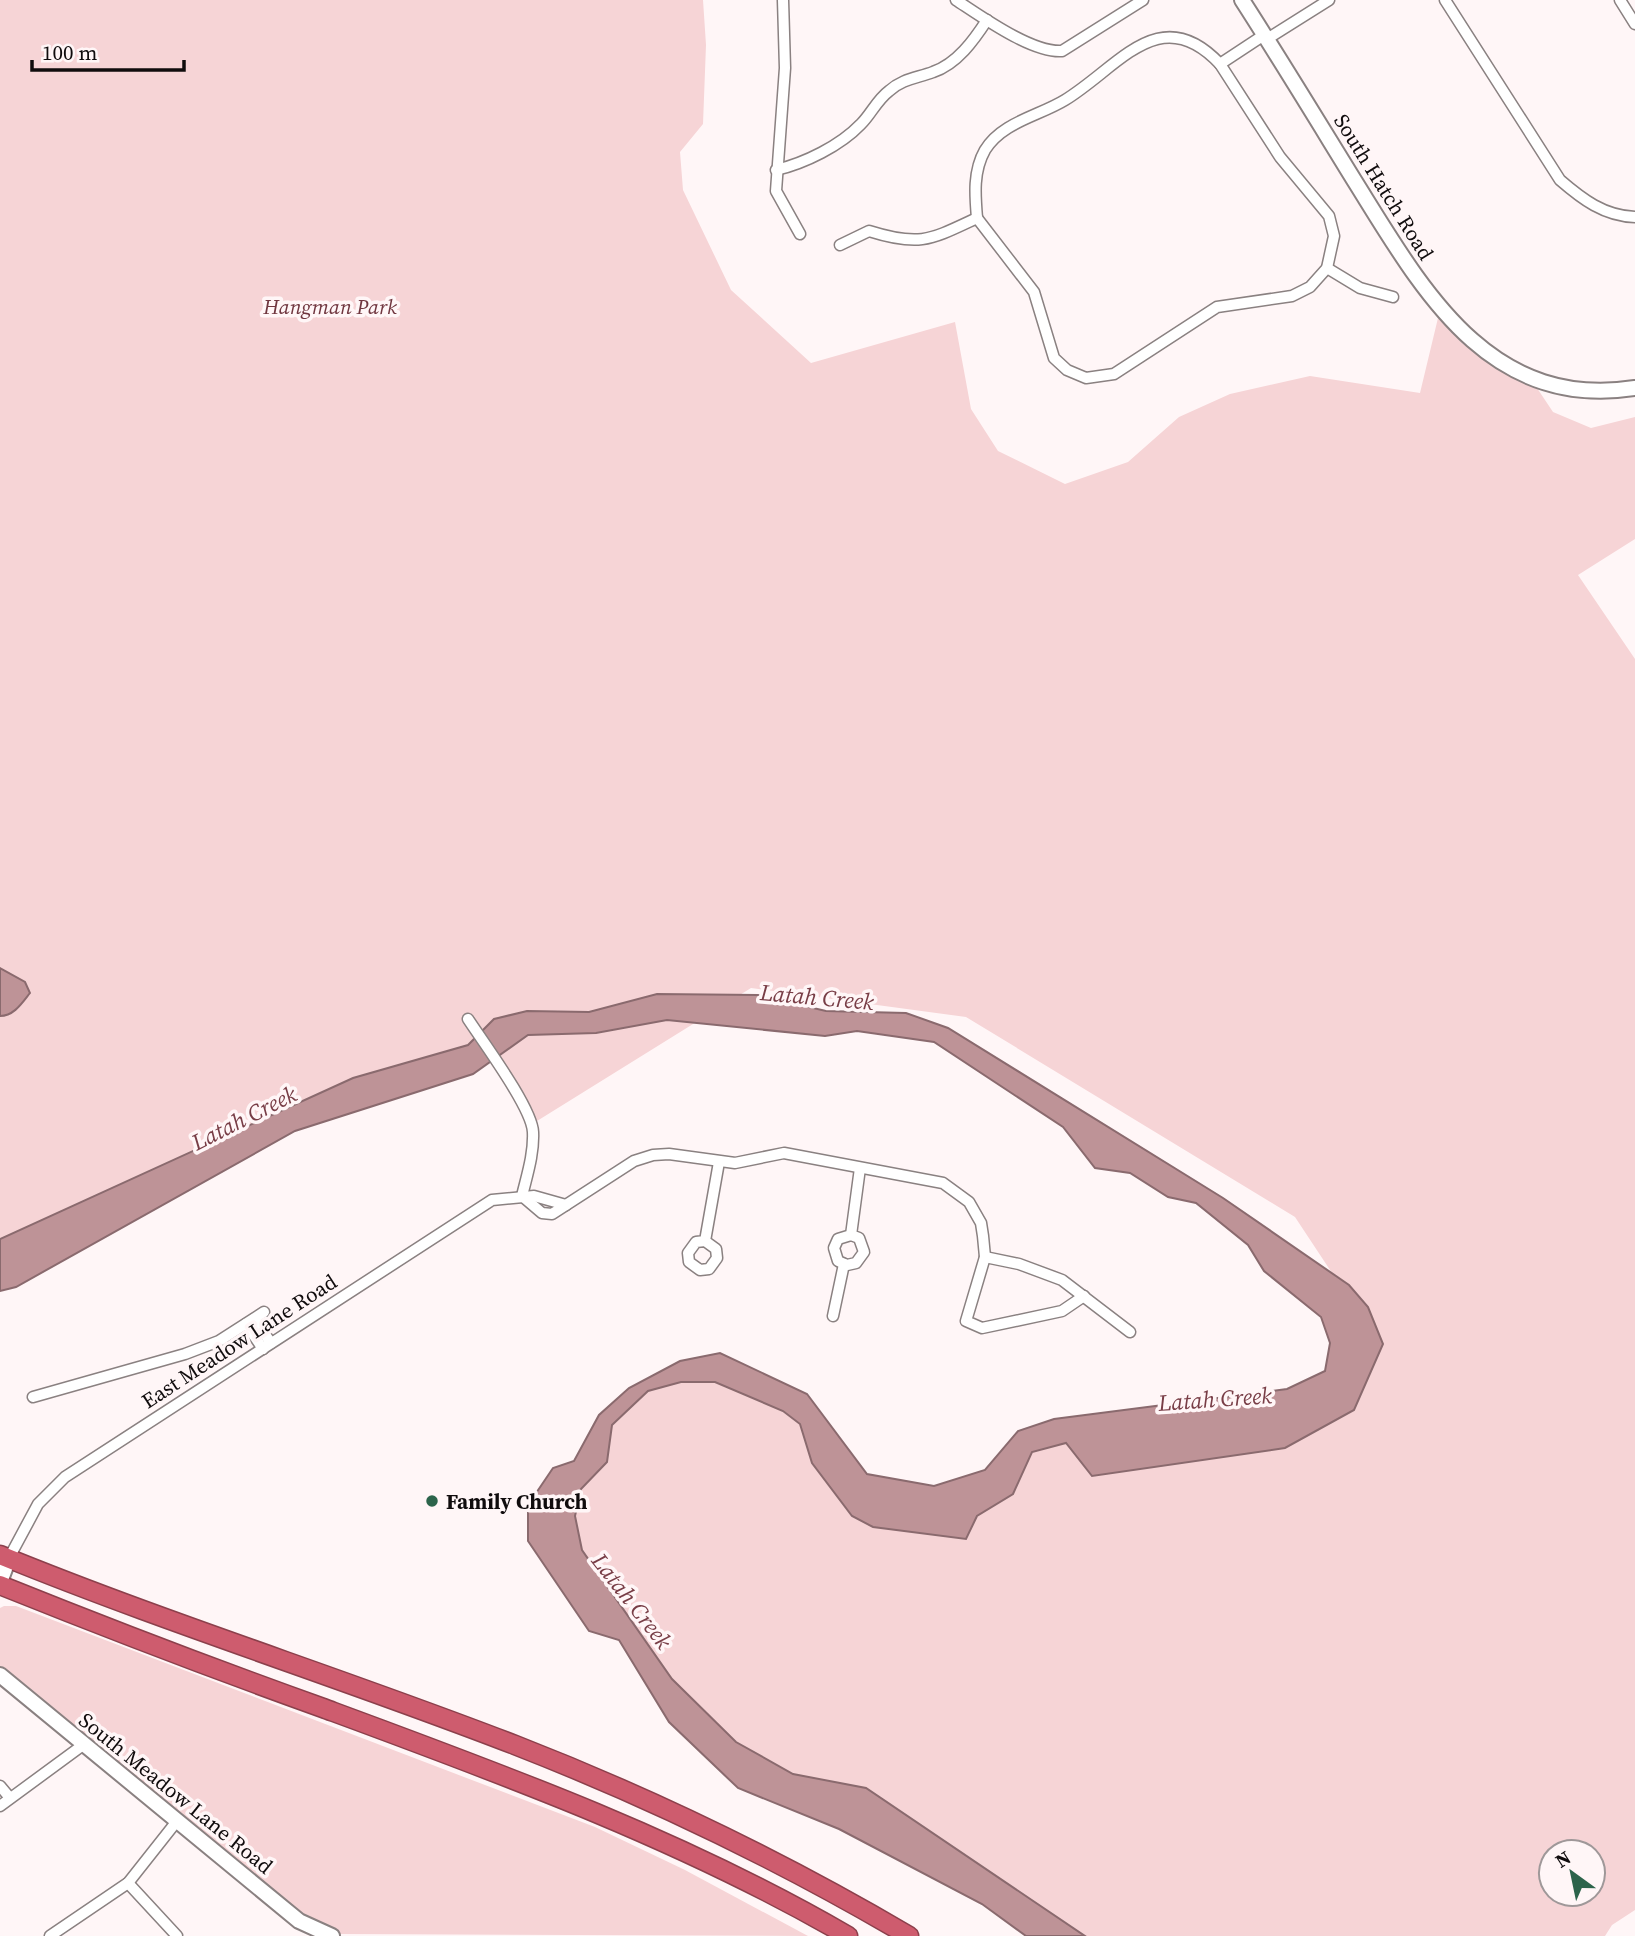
<svg xmlns="http://www.w3.org/2000/svg" width="1635" height="1936" font-family="'Source Serif 4',serif">
<style>
.green{fill:#f6d4d6;fill-rule:evenodd}
.water{fill:#be9397;stroke:#8a6a6e;stroke-width:2}
.lines{fill:none;stroke-linecap:round;stroke-linejoin:round}
.street-casing{stroke:#8a8181;stroke-width:13}
.secondary-casing{stroke:#8a8181;stroke-width:18}
.highway-casing{stroke:#8c404c;stroke-width:21}
.street{stroke:#fff;stroke-width:10}
.secondary{stroke:#fff;stroke-width:14}
.highway{stroke:#ce5c6e;stroke-width:18}
.poi-dot{fill:#2c644b;stroke:#fff6f7;stroke-width:2.5}
.labels{text-anchor:middle;dominant-baseline:central;stroke-width:7;stroke-linejoin:round;paint-order:stroke}
.street-label{font-size:21px;fill:#100c0d;stroke:#fff6f7}
.park-label{font-size:21px;font-style:italic;fill:#70363f;stroke:#fff6f7}
.poi-label{font-size:21px;font-weight:bold;fill:#100c0d;stroke:#fff6f7;text-anchor:start}
.water-label{font-size:23px;font-style:italic;fill:#783d46;stroke:#fff6f7}
</style>
<rect width="100%" height="100%" fill="#fff6f7"/>
<g class="green">
<path d="M 0,0 L 703,0 L 706,45 L 703,124 L 680,152 L 683,190 L 731,290 L 811,363 L 955,322 L 971,409 L 998,451 L 1065,484 L 1128,462 L 1179,417 L 1230,394 L 1310,376 L 1420,393 L 1438,318 L 1462,343 L 1491,364 L 1535,385 L 1553,412 L 1591,428 L 1635,417 L 1635,539 L 1578,575 L 1635,659 L 1635,1910 L 1612,1925 L 1605,1936 L 1055,1936 L 789,1790 L 682,1710 L 557,1516 L 606,1419 L 638,1390 L 680,1370 L 806,1410 L 832,1462 L 935,1513 L 1023,1442 L 1339,1393 L 1334,1276 L 1295,1217 L 966,1017 L 751,988 L 537,1121 L 494,1047 L 364,1090 L 0,1268 ZM 1551,1852 L 1593,1852 L 1593,1894 L 1551,1894 Z"/>
<polygon points="4,1606 16,1606 595,1827 685,1870 808,1936 340,1934 289,1907 0,1667 0,1608"/>
</g>
<g class="water">
<path d="M 0,968 L 25,982 L 30,993 C 22,1003 14,1016 0,1016 Z"/>
<polygon points="657,994 758,995 826,1011 906,1013 948,1028 1223,1198 1349,1285 1368,1307 1383,1344 1354,1410 1285,1448 1092,1476 1066,1443 1032,1452 1013,1494 977,1516 966,1539 873,1527 852,1516 812,1463 800,1424 783,1411 715,1382 681,1382 648,1391 612,1425 607,1462 581,1489 575,1516 582,1550 672,1679 736,1742 793,1774 866,1788 1085,1936 1026,1936 982,1904 839,1829 738,1788 669,1722 619,1640 589,1631 528,1541 528,1505 553,1468 574,1461 599,1415 629,1388 680,1361 720,1353 807,1394 867,1474 934,1486 985,1470 1018,1431 1054,1419 1287,1389 1325,1371 1330,1343 1321,1317 1264,1271 1248,1245 1196,1203 1168,1197 1130,1173 1095,1168 1063,1127 934,1042 857,1031 825,1036 667,1020 596,1033 528,1035 473,1074 295,1131 16,1287 0,1291 0,1239 353,1078 468,1045 494,1019 527,1011 589,1012"/>
</g>
<g class="lines">
<g class="street-casing">
<g id="street">
<polyline points="783,0 785,68 776,191 800,234"/>
<path d="M 956,0 C 982,17 1032,53 1062,51 L 1143,0"/>
<path d="M 1445,0 L 1560,180 C 1582,199 1604,216 1635,217"/>
<polyline points="1620,0 1635,24"/>
<polyline points="1267,39 1329,0"/>
<path d="M 776,170 C 805,163 840,146 861,124 C 871,114 877,100 889,91 C 902,79 917,78 933,72 C 957,64 974,40 987,20"/>
<polyline points="977,218 1034,292 1054,358 1067,370 1086,378 1114,374 1217,307 1292,296 1310,287 1327,268 1334,236 1329,216 1280,157 1220,64"/>
<path d="M 977,218 C 975,195 973,171 985,150 C 1002,122 1039,116 1065,100 C 1119,67 1160,0 1220,64 L 1264,35"/>
<path d="M 840,245 L 869,231 C 920,247 930,240 977,218"/>
<polyline points="1327,268 1360,288 1393,297"/>
<path d="M 468,1019 C 483,1042 532,1108 533,1132 C 534,1154 527,1175 522,1196"/>
<polyline points="522,1196 542,1213 552,1214 634,1161 653,1155 669,1154 735,1163 784,1153 943,1183 969,1202 981,1223 983,1236 985,1257 966,1321 982,1328 1062,1311 1084,1296"/>
<polyline points="851,1235 859,1238 864,1252 856,1263 847,1265 838,1261 834,1248 838,1239 851,1235 860,1168"/>
<polyline points="705,1241 716,1249 717,1258 709,1269 700,1270 689,1262 688,1253 696,1242 705,1241 719,1162"/>
<polyline points="985,1257 1019,1264 1062,1280 1130,1332"/>
<polyline points="833,1316 844,1264"/>
<polyline points="254,1319 271,1343"/>
<polyline points="246,1324 263,1349"/>
<polyline points="33,1397 185,1354 219,1341 264,1312"/>
<polyline points="9,1558 38,1504 65,1477 492,1200 534,1196 566,1205"/>
<polyline points="0,1786 10,1798"/>
<polyline points="0,1806 83,1745"/>
<polyline points="128,1883 177,1936"/>
<polyline points="50,1936 128,1883 177,1821"/>
</g>
</g>
<g class="secondary-casing">
<g id="secondary">
<path d="M 1242,0 C 1280,59 1317,120 1354,180 C 1421,287 1487,411 1635,388"/>
<polyline points="0,1582 9,1558"/>
<polyline points="0,1675 299,1921 332,1936"/>
</g>
</g>
<g class="highway-casing">
<g id="highway">
<path d="M 0,1555 C 169,1624 345,1679 515,1745 C 651,1798 783,1862 909,1936"/>
<path d="M 0,1585 C 107,1628 214,1669 323,1708 C 502,1774 683,1840 848,1936"/>
</g>
</g>
<use href="#street" class="street"/>
<use href="#secondary" class="secondary"/>
<use href="#highway" class="highway"/>
</g>
<circle class="poi-dot" cx="432" cy="1501" r="7"/>
<g class="labels">
<g class="street-label">
<text transform="translate(1384 187) rotate(58)">South Hatch Road</text>
<text transform="translate(239 1341) rotate(-33)">East Meadow Lane Road</text>
<text transform="translate(176 1793) rotate(39)">South Meadow Lane Road</text>
</g>
<g class="park-label">
<text x="330" y="306">Hangman Park</text>
</g>
<g class="poi-label">
<text x="446" y="1501">Family Church</text>
</g>
<g class="water-label">
<text transform="translate(817 997) rotate(5)">Latah Creek</text>
<text transform="translate(244 1118) rotate(-27)">Latah Creek</text>
<text transform="translate(1215 1399) rotate(-4)">Latah Creek</text>
<text transform="translate(632 1601) rotate(52)">Latah Creek</text>
</g>
</g>
<g transform="translate(1572 1873) rotate(327)"><circle r="33" fill="#fff6f7" stroke="#9f9899" stroke-width="2"/>
<path d="M0-5L12 26L0 18L-12 26Z" fill="#2c644b"/>
<text y="-10" font-size="19" font-weight="bold" text-anchor="middle" fill="#100c0d">N</text>
</g>
<path d="M32 60v10h152v-10" fill="none" stroke="#100c0d" stroke-width="3.5"/>
<text x="42" y="60" font-size="21" fill="#100c0d" stroke="#fff6f7" stroke-width="5" paint-order="stroke">100 m</text>
</svg>
